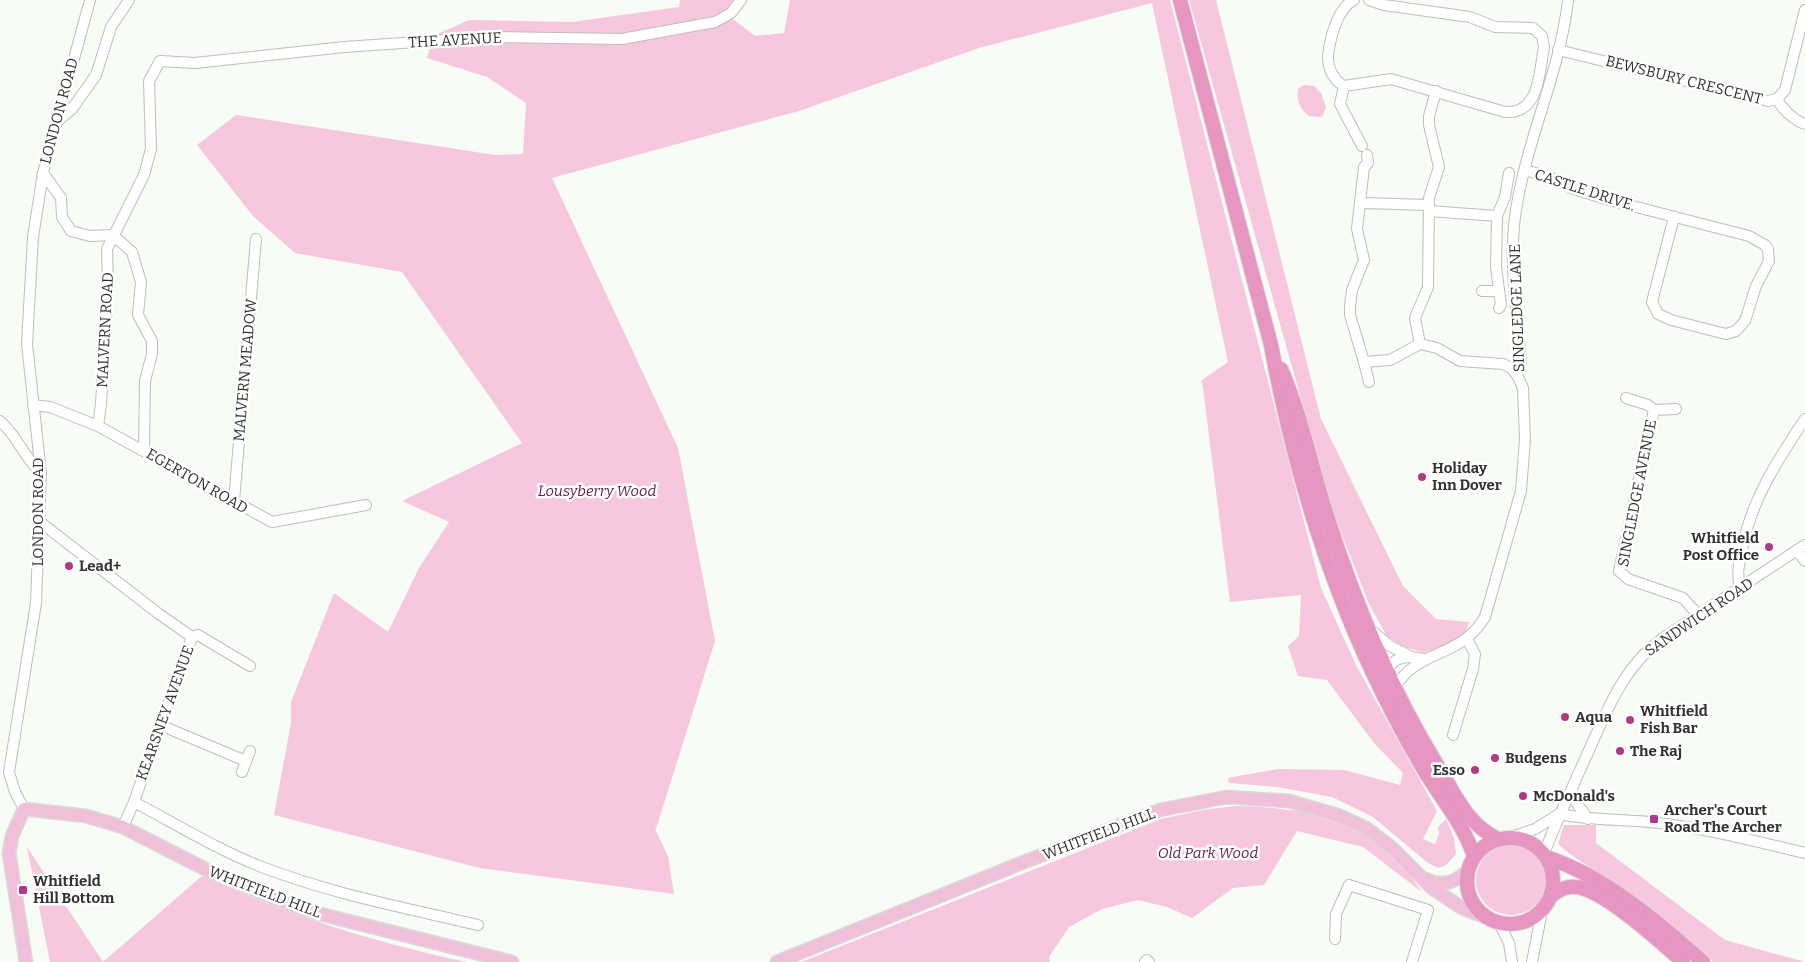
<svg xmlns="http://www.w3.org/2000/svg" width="1805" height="962" font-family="Bitter,serif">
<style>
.green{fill:#f7c6df}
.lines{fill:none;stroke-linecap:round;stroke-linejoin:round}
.minor-casing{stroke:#bbc0b9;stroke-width:12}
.major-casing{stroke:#dadada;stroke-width:15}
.highway-casing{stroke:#dadada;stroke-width:16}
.minor{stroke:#fff;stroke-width:10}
.major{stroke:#f0c0da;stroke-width:12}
.highway{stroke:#e696c1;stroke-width:14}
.poi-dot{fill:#b43685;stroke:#fff;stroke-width:2}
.labels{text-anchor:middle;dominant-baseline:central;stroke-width:5;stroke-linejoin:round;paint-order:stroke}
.street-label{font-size:15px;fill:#313330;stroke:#fff}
.poi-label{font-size:15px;font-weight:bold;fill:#313330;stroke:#fff;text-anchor:start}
.park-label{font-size:15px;font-style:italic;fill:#632249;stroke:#fff}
</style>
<rect width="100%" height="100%" fill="#f7fcf5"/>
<g class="green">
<polygon points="680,0 733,0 733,19 755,36 784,33 790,0 1170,0 1321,588 1356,665 1437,811 1423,839 1435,844 1439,834 1438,827 1446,819 1454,838 1456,854 1445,866 1438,868 1428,863 1373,817 1332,797 1277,787 1229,783 1228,778 1278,769 1344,770 1400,785 1403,773 1374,743 1327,680 1298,676 1288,646 1299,636 1301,595 1230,602 1202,380 1228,362 1152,3 979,48 799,111 552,178 678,448 715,641 656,829 655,829 668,856 674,894 480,868 274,815 291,723 291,702 334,593 388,632 419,568 449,522 402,501 522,443 402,272 295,253 253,216 197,145 236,115 495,155 523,154 526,103 487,77 427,58 433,36 469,20 572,22 679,7"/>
<polygon points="1189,0 1216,0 1321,419 1403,586 1436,619 1469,622 1465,635 1445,646 1424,653 1401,646 1386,635 1369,604 1332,509"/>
<path d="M 1304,85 L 1314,86 L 1321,93 L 1326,107 L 1322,117 L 1309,116 C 1300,109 1296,100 1298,89 Z"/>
<path d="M 1235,806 C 1296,807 1358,817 1401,864 C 1409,873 1415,883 1422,892 L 1363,847 L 1297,831 L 1264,885 L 1233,888 L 1192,918 L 1167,907 L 1138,900 L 1102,909 L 1069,927 L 1049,957 L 1050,962 L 801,962 L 1161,819 L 1202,810 Z"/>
<path d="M 1564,825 L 1596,825 L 1596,843 L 1725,940 L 1805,962 L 1713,962 C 1679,931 1642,905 1605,878 C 1589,866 1573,858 1558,844 Z"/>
<circle cx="1511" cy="880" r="35"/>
<path d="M 27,847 L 103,962 L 203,875 C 287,916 375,942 466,962 L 50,962 Z"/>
</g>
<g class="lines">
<g class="minor-casing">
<g id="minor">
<path d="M 1354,0 C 1337,8 1330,39 1328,56 C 1328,69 1332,79 1344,86 L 1391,79 L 1505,112 C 1540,114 1539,73 1544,47 L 1542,36 L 1533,28 L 1495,27 L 1470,17 L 1384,5 L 1369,0"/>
<polyline points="1558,50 1768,101 1777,99 1785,90 1805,10"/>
<polyline points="1344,86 1340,104 1362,146"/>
<path d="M 1777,99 C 1782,109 1795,121 1805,124"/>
<polyline points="56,122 72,109 96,75 111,27 129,0"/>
<polyline points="1525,170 1549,177 1574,189 1609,200 1749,236 1765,245 1768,249 1769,261 1756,286 1745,321 1736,331 1726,334 1671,320 1658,314 1652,302 1674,217"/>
<polyline points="43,173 61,198 62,217 71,231 90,236 113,235 132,252 141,282 138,315 152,341 152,354 145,381 144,450"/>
<polyline points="1362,203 1429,205"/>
<polyline points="1429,211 1497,216"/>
<polyline points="1482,291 1497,291"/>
<polyline points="1499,308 1501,305 1496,267 1497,216 1505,197 1509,173"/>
<polyline points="1420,344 1415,318 1428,287 1429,198 1439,167 1429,125 1429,116 1436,91"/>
<polyline points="1364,362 1350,315 1350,307 1352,290 1364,260 1357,229 1364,167 1368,163 1367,155"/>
<polyline points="1369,382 1364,362 1390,360 1420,344 1437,348 1460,361 1503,364 1511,368 1517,375"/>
<polyline points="1626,398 1648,405 1654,410 1676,409"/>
<polyline points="33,405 50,407 98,426 272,522 366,505"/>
<polyline points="1654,410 1619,571 1628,579 1683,598 1699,616"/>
<path d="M 0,421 C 18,436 24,458 41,473"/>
<polyline points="98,426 101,404 108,286 107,249 144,175 151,149 149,81 160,61 195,63 344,47 491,37 622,39 715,22 731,13 741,0"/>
<polyline points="234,501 256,239"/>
<polyline points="40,522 159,614 192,637 134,802 123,827"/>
<polyline points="1797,551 1805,561"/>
<path d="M 1741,588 C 1736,576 1739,563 1742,550 C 1751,500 1777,461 1805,419"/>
<polyline points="1370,629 1390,646 1408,655"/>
<polyline points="192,637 198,635 250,666"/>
<path d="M 1385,676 C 1391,656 1406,655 1424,659"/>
<path d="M 1395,687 C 1419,648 1460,659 1485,617 L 1521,491 L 1525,439 L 1523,388 L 1517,375 L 1521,361 C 1517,312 1508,259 1516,210 C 1527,138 1560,72 1568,0"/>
<polyline points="160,725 246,761"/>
<polyline points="1453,735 1473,669 1475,654 1467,639"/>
<polyline points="242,772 250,751"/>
<polyline points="1570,794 1588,819"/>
<path d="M 134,802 C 176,824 218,850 262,867 C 332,894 406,908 478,925"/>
<polyline points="24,809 15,792 9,772 36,603 41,473 27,344 33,237 43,173 90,0"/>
<path d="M 1559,814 C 1594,821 1631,819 1666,824 C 1713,830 1759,842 1805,853"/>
<polyline points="1512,837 1535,829 1559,814"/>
<path d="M 1544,854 C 1556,821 1571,791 1585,759 C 1606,714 1621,668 1663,638 L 1805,545"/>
<polyline points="1499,923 1509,943 1512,962"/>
<polyline points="1335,939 1336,914 1349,885 1428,910 1412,962"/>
<polyline points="1145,962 1147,960 1149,962"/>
<polyline points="1532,962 1542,911"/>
</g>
</g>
<g class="major-casing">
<g id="major">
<path d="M 1425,879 C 1441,887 1456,883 1468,870"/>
<polyline points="26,962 9,853 12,836 24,809 86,816 123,827 213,873 304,910 512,962"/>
<polyline points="777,962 1024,862 1160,810 1227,797 1289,801 1340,816 1366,828 1392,848 1432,888 1462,908 1488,918"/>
</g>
</g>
<g class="highway-casing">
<g id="highway">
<path d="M 1180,0 L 1271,345 C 1293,466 1330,588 1385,698 C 1398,724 1412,750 1427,775 C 1444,802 1464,826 1474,856"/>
<path d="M 1281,369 C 1301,415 1311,465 1326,513 C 1354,601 1390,689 1439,768 C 1455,795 1468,825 1498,839"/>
<circle cx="1510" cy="881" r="43"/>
<path d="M 1546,857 C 1606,877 1657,921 1703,962"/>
<path d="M 1551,896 C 1559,890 1566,886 1576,887 C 1603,889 1662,943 1683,962"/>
</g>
</g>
<use href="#minor" class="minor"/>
<use href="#major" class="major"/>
<use href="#highway" class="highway"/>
</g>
<g class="poi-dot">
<circle cx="1422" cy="477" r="5"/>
<circle cx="1769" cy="547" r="5"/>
<circle cx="69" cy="566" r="5"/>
<circle cx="1565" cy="717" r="5"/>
<circle cx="1630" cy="720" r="5"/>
<circle cx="1620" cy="751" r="5"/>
<circle cx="1495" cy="758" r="5"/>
<circle cx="1475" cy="770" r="5"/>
<circle cx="1523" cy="796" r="5"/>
<rect x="1649" y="814" width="10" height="10" rx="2.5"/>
<rect x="18" y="885" width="10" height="10" rx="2.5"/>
</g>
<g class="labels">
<g class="street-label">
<text transform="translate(455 40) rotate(-3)">THE AVENUE</text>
<text transform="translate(1684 80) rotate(14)">BEWSBURY CRESCENT</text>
<text transform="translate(59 111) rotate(-75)">LONDON ROAD</text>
<text transform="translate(1585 190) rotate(18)">CASTLE DRIVE.</text>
<text transform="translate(1517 308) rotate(-92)">SINGLEDGE LANE</text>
<text transform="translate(105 330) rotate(-87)">MALVERN ROAD</text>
<text transform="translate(245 370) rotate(-85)">MALVERN MEADOW</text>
<text transform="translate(197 481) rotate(30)">EGERTON ROAD</text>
<text transform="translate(1637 493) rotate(-79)">SINGLEDGE AVENUE</text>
<text transform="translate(38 512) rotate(-90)">LONDON ROAD</text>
<text transform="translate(1699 617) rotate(-34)">SANDWICH ROAD</text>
<text transform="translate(165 713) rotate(-70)">KEARSNEY AVENUE</text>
<text transform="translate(1099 834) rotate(-21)">WHITFIELD HILL</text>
<text transform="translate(265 892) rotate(21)">WHITFIELD HILL</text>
</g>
<g class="poi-label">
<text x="1432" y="468">Holiday<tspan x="1432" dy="17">Inn Dover</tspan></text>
<text x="1759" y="538" text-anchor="end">Whitfield<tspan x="1759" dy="17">Post Office</tspan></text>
<text x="79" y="566">Lead+</text>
<text x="1640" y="711">Whitfield<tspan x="1640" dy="17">Fish Bar</tspan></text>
<text x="1575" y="717">Aqua</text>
<text x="1630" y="751">The Raj</text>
<text x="1505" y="758">Budgens</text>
<text x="1465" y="770" text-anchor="end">Esso</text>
<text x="1533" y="796">McDonald's</text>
<text x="1664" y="810">Archer's Court<tspan x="1664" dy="17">Road The Archer</tspan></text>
<text x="33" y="881">Whitfield<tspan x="33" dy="17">Hill Bottom</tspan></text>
</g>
<g class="park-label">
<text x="597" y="491">Lousyberry Wood</text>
<text x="1208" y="853">Old Park Wood</text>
</g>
</g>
</svg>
